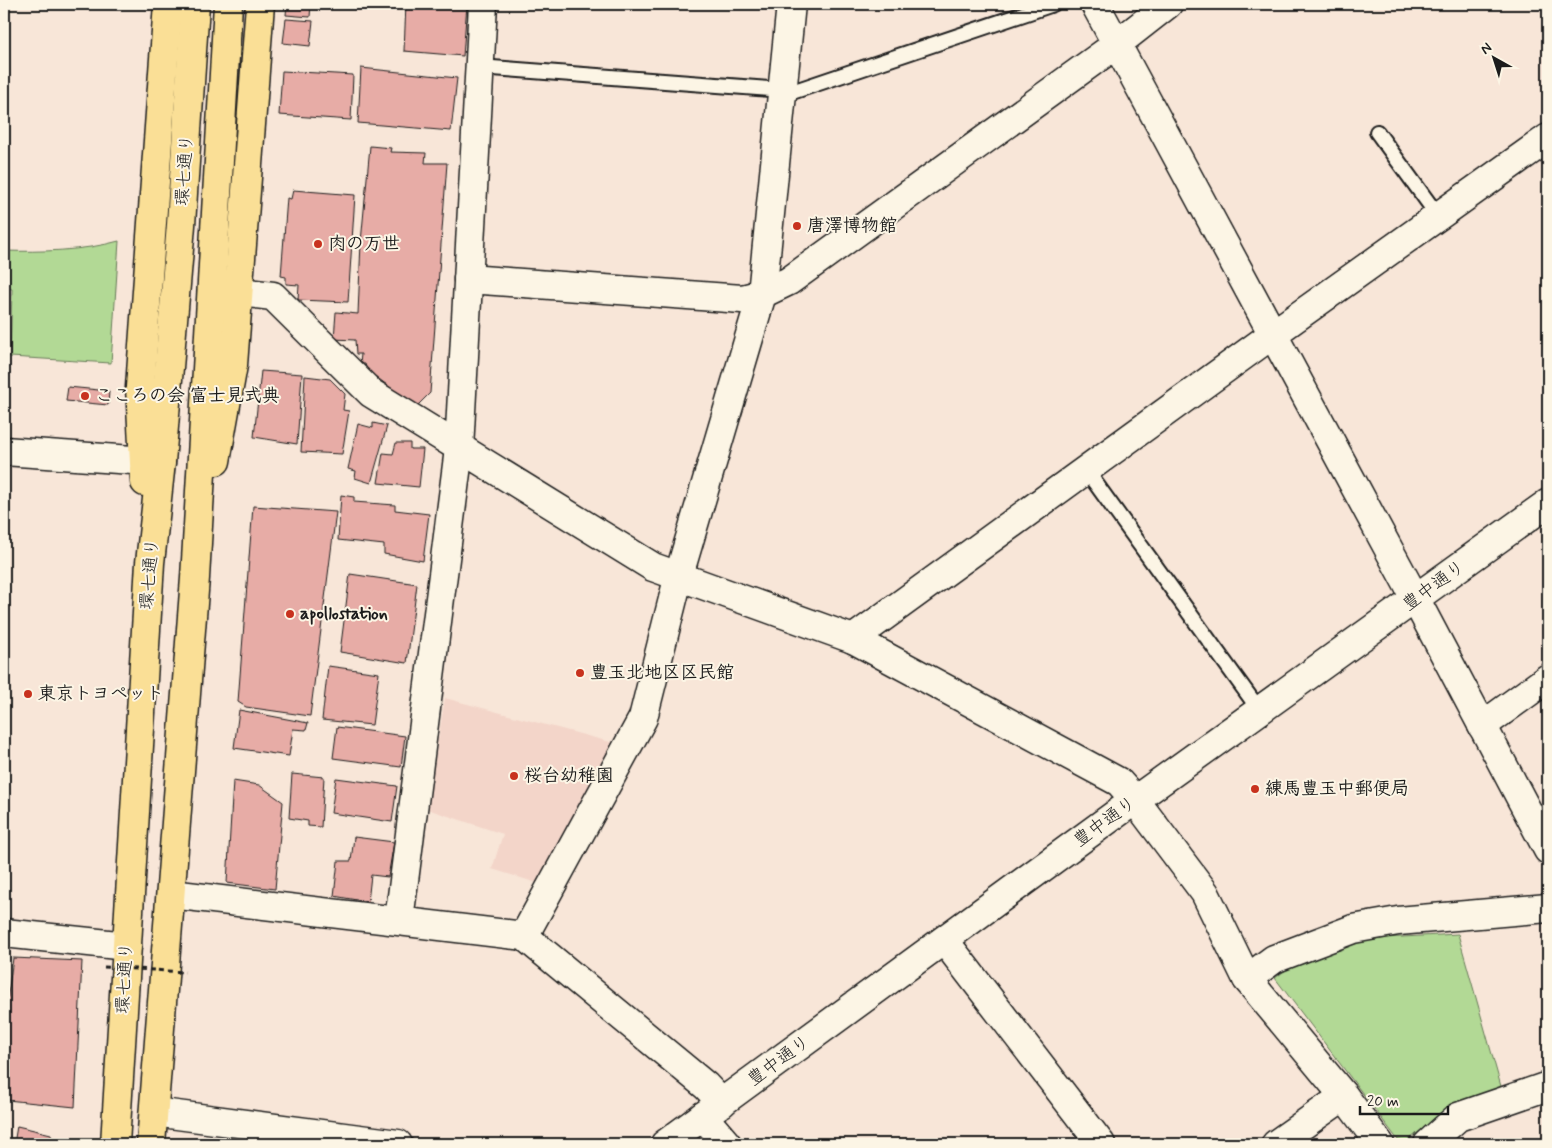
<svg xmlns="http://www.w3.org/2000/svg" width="1552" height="1148" font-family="Mynerve,'Klee One',sans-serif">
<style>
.built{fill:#f3d5c9}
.green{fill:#b2d995;stroke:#677a58}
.building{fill:#e7aca6;stroke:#1c1c1c}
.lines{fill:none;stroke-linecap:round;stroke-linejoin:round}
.service-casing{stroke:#1c1c1c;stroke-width:18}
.minor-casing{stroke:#1c1c1c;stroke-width:31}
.tertiary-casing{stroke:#1c1c1c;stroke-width:31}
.primary-casing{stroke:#1c1c1c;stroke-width:31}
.service{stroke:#fcf5e5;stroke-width:14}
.minor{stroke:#fcf5e5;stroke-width:28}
.tertiary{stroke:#fcf5e5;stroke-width:28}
.primary{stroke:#fadf96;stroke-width:28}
.path-bridge{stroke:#1c1c1c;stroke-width:3;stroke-dasharray:5 4;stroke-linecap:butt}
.poi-dot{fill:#c8321e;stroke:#fcf5e5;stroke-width:2}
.labels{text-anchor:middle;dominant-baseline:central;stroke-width:4;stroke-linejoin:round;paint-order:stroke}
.street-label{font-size:18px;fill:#1c1c1c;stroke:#fcf5e5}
.poi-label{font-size:18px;font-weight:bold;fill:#1c1c1c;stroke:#fcf5e5;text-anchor:start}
</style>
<rect width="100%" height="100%" fill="#f8e6d8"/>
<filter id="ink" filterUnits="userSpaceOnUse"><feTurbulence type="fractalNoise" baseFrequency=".02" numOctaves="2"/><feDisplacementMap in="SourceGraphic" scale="10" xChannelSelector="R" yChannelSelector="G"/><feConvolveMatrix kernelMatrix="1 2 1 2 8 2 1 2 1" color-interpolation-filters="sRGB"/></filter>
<g filter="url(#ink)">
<polygon class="built" points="445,698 614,743 537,883 492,869 503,834 427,809"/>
<g class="green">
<path d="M 119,241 L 111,363 L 10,357 L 12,289 L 4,288 L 4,251 C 41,252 83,251 119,241 Z"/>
<polygon points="1458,934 1502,1090 1455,1103 1406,1142 1398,1140 1275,978 1305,956 1366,939"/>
</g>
<g class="building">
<polygon points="287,4 311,4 310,17 286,15"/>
<polygon points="406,4 467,4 463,56 404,51"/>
<polygon points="286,19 313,21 310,46 283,43"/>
<polygon points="361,68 457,78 451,131 358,123"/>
<polygon points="282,71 353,75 351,120 279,115"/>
<polygon points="370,146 391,148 390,152 426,153 425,163 447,163 430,393 416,407 367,370 365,364 360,364 361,354 356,354 355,340 334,339 336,312 358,314 361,242"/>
<polygon points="293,190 355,195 348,302 298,300 299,285 286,284 286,277 281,276 287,198 291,199"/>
<polygon points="4,296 8,296 6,356 4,356"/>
<polygon points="261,371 302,374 297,444 254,437"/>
<polygon points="305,376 330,379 345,394 343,410 349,411 342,454 301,452"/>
<polygon points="68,387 109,391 108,405 66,401"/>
<polygon points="373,423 387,426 371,483 355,478 356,471 348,469 358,424 373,428"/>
<polygon points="396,443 410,443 410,449 423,449 419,487 378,483 383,453 393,454"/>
<polygon points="341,495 354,497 354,502 395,505 395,510 429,514 423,561 384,554 384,545 338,540"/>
<polygon points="253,506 336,512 310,716 246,707 238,702"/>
<polygon points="350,574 417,584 407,663 340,652"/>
<polygon points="328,666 379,673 372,725 322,720"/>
<polygon points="239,710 308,723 306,730 293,729 289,756 234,748"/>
<polygon points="337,727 405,736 401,767 333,758"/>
<polygon points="292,774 324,777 321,827 308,826 308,821 289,818"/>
<polygon points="336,778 397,786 392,822 331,813"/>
<polygon points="233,781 259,785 283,802 275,889 227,883"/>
<polygon points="354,837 394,842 388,877 371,875 368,902 334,896 338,861 351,861"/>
<polygon points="13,958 82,961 75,1107 7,1100 4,1124 4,1024"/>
<polygon points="17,1126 51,1134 51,1137 55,1138 53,1144 14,1144"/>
</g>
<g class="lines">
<g class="service-casing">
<g id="service">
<polyline points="479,67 783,90"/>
<polyline points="783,95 1053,4"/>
<polyline points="1377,132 1438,216"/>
<polyline points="1086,470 1260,711"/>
</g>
</g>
<g class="minor-casing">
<g id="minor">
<polyline points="468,279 742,299 762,294 789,281 1117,44 1168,4"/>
<polyline points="239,292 273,296 371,393 653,567 853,639 1119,782 1135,800 1205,893 1247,979 1344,1096 1380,1144"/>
<polyline points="4,451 161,462"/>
<polyline points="1416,600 1548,850"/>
<polyline points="853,639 1273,334 1548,138"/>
<polyline points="1482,726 1548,678"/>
<polyline points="171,894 524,936 706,1086 722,1103"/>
<polyline points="399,920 459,449 483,4"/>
<polyline points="4,933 127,946"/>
<polyline points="524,936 643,718 679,575 762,294 791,4"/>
<polyline points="944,940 1101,1144"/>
<polyline points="1247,979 1274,959 1353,929 1398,921 1548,908"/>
<polyline points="154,1112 398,1144"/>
<polyline points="703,1116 727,1144"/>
<polyline points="1276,1144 1344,1096"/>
<polyline points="1428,1144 1458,1117 1548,1086"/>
</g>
</g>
<g class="tertiary-casing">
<g id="tertiary">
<polyline points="1095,4 1416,600"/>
<polyline points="665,1144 1135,800 1548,503"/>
</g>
</g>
<g class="primary-casing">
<g id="primary">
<polyline points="216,461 233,365 260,4"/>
<polyline points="145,482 140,387 168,4"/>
<polyline points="115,1144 150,563 161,462 181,225 195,4"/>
<polyline points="151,1144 195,578 228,4"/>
</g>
</g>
<use href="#service" class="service"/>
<use href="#minor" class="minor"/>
<use href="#tertiary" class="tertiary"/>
<use href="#primary" class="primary"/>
<polyline class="path-bridge" points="104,967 185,972"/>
</g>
</g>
<g class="poi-dot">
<circle cx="797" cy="226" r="5"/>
<circle cx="318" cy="244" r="5"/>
<circle cx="85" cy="396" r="5"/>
<circle cx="290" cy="614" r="5"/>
<circle cx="580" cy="673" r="5"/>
<circle cx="28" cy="694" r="5"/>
<circle cx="514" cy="776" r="5"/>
<circle cx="1255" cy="789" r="5"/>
</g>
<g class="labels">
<g class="street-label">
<text transform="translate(185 170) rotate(-86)">環七通り</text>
<text transform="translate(150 574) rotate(-85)">環七通り</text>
<text transform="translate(1434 586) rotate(-36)">豊中通り</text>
<text transform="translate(1105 822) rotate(-36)">豊中通り</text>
<text transform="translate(125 978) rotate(-87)">環七通り</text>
<text transform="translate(779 1061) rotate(-36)">豊中通り</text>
</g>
<g class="poi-label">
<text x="807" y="226">唐澤博物館</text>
<text x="328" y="244">肉の万世</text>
<text x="95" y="396">こころの会 富士見式典</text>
<text x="300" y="614">apollostation</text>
<text x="590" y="673">豊玉北地区区民館</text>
<text x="38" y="694">東京トヨペット</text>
<text x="524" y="776">桜台幼稚園</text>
<text x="1265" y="789">練馬豊玉中郵便局</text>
</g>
</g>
<rect width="1552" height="1148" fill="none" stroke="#fcf5e5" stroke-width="20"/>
<rect x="10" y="10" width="1532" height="1128" fill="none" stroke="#1c1c1c" stroke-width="2" filter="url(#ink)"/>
<g transform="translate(1494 58) rotate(321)" stroke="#fcf5e5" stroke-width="4" paint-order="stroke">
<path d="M0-4L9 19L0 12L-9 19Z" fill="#1c1c1c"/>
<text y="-8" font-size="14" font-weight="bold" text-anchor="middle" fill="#1c1c1c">N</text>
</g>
<path d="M1360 1106v8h88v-8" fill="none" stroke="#1c1c1c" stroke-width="2.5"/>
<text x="1367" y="1106" font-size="15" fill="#1c1c1c" stroke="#fcf5e5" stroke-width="4" paint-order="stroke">20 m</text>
</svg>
